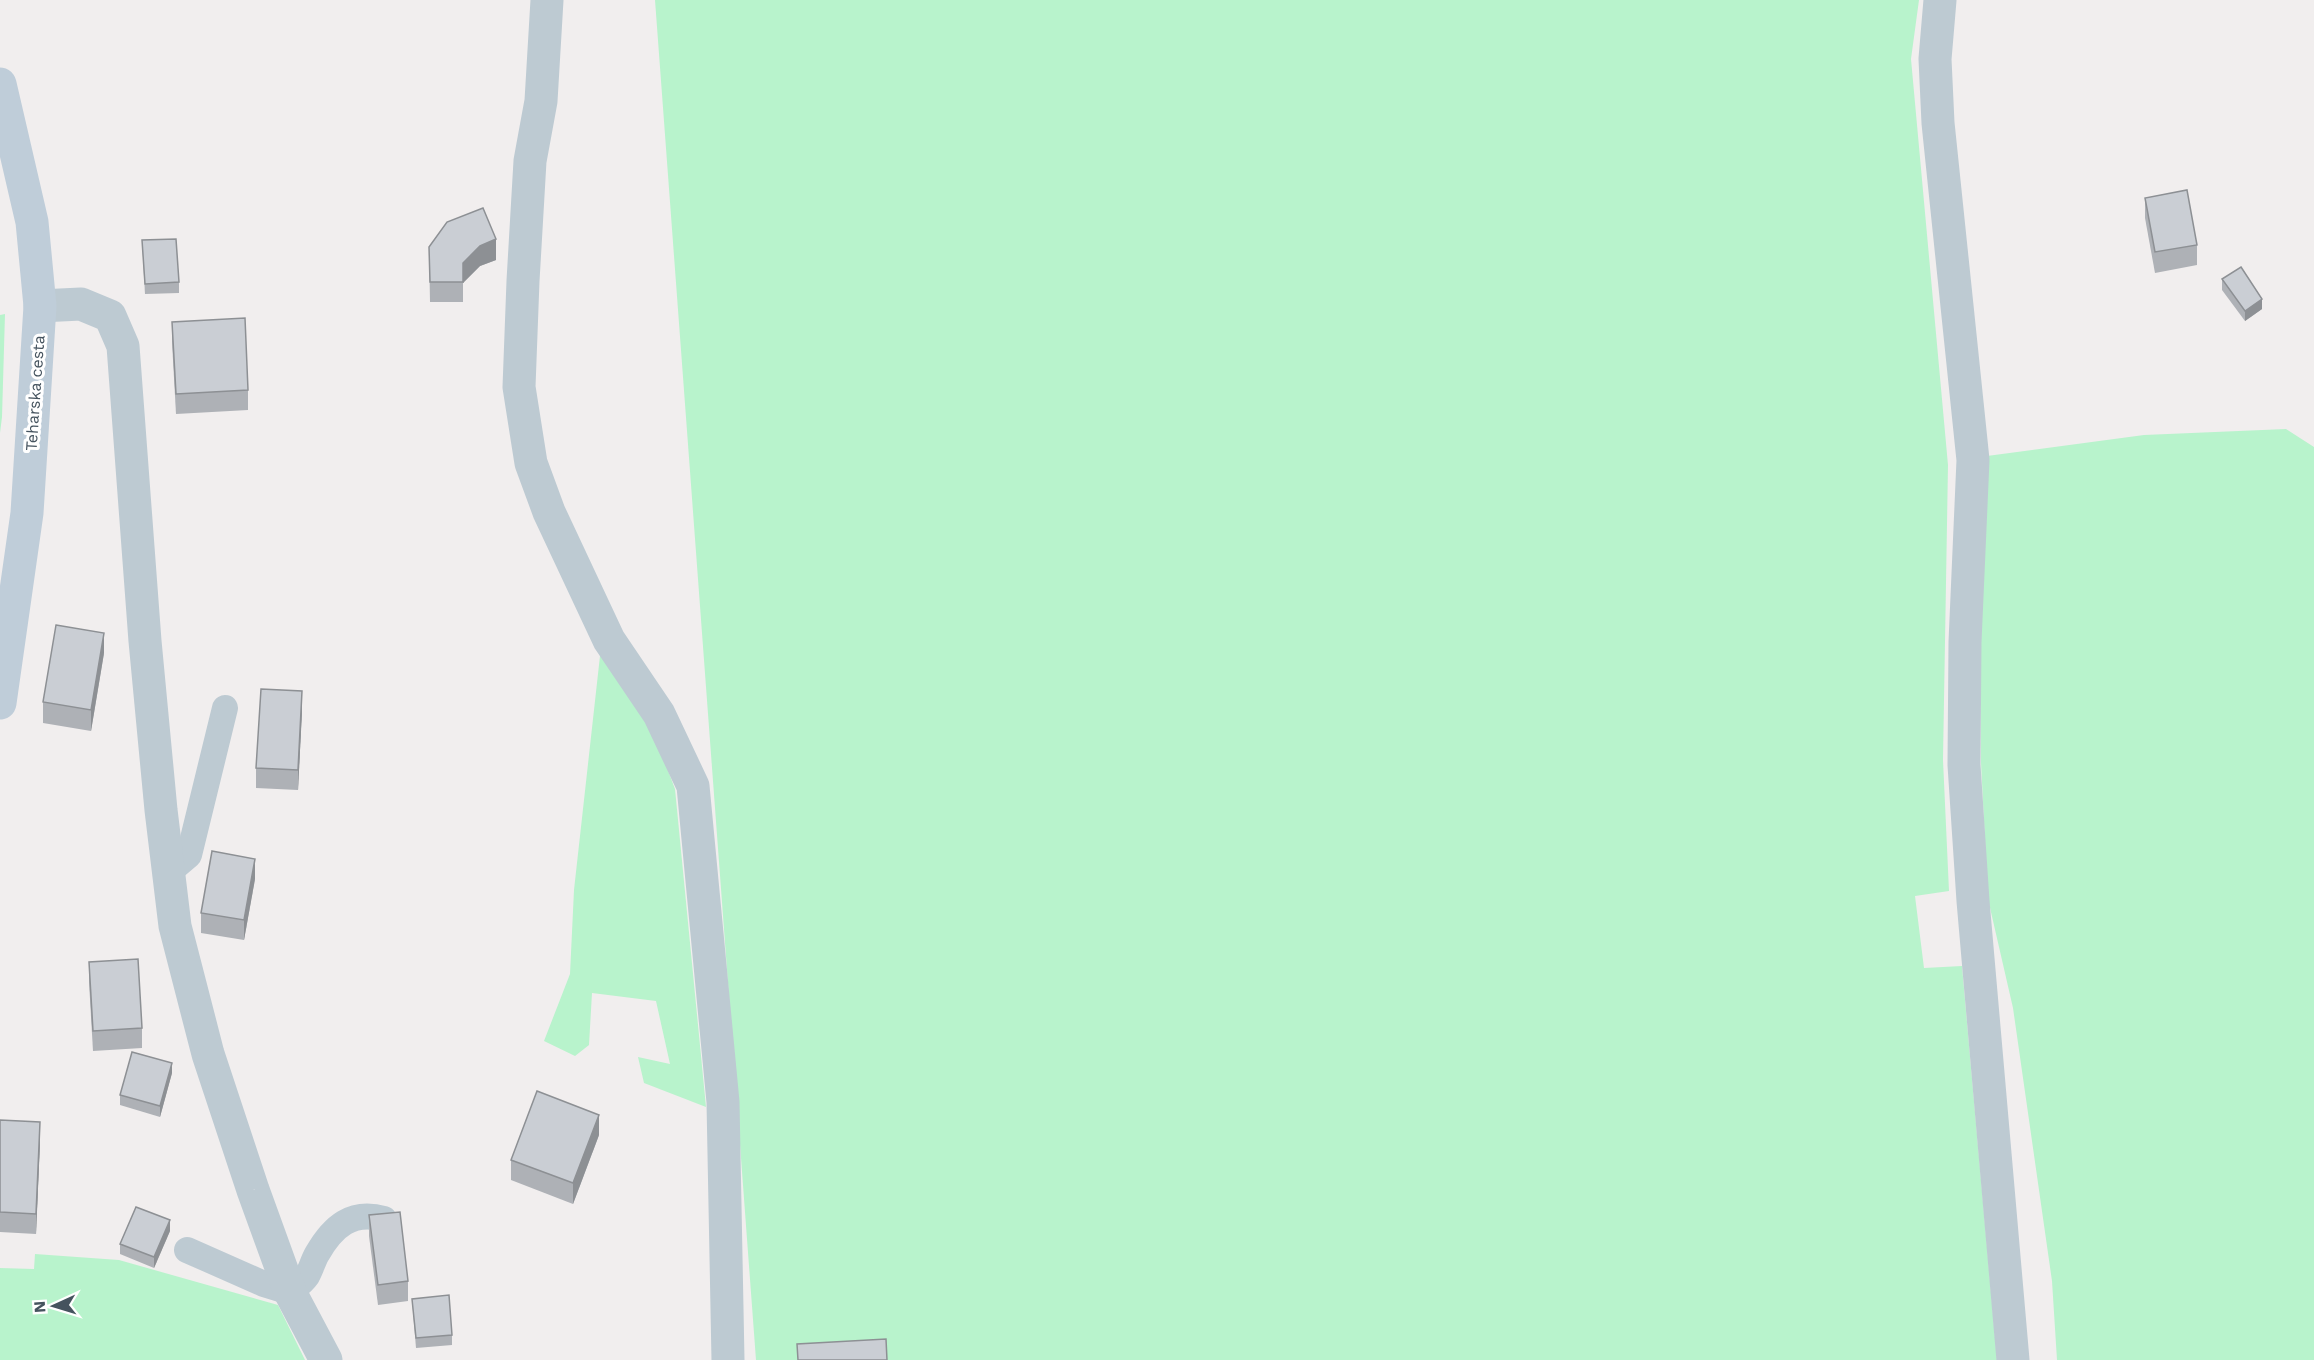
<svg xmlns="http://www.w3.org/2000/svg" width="2314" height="1360" font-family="'Work Sans',sans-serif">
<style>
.green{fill:#b8f3cc}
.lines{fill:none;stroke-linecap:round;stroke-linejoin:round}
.lane{stroke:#bdcad2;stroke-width:26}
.street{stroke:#bdcad2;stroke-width:33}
.secondary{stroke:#bfcdd9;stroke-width:33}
.wall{fill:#aeb1b6}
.shaded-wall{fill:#8d9094}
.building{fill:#caced4;stroke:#8d9094;stroke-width:1.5}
.labels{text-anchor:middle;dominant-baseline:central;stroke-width:6;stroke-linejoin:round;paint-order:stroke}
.street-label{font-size:16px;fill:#45535e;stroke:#fff}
</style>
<rect width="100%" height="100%" fill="#f1eeee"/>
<g class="green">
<polygon points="655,0 1919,0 1911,59 1948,465 1943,760 1949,891 1915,896 1924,968 1962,966 1997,1360 756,1360"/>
<polygon points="5,314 2,417 0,433 0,315"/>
<polygon points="2286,429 2314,447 2314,1360 2057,1360 2052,1281 2013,1008 1988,899 1981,763 1981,637 1987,456 2144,435"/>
<polygon points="601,647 650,723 675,789 706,1107 644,1083 638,1057 670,1064 656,1001 592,993 589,1045 575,1056 544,1041 570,974 574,890"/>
<polygon points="35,1254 119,1260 278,1305 305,1360 0,1360 0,1268 34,1269"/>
</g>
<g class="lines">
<g class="lane">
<polyline points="169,872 189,855 225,708"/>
<path d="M 187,1250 L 264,1284 L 290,1292 C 296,1287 303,1282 307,1276 C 311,1269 313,1261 317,1254 C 333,1226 352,1210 384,1219"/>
</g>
<g class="street">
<polyline points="547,0 541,101 530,161 523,281 519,387 531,463 549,512 609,640 659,714 693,786 723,1102 728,1360"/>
<polyline points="1940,0 1935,59 1938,123 1973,460 1965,642 1964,765 1973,901 2013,1360"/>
<polyline points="40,306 81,304 110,316 123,346 145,641 161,810 175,926 208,1054 253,1190 290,1292 326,1360"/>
</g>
<polyline class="secondary" points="0,84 32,222 40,306 27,513 0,703"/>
</g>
<g class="wall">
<polygon points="2145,198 2197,245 2197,265 2155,273 2145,218"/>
<polygon points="142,240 179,282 179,293 145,294"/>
<polygon points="429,247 496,260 480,266 463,283 463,302 430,302"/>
<polygon points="2222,279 2262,309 2245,321 2222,290"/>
<polygon points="172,322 248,390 248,410 176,414 172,342"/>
<polygon points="104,653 91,731 43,723 43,702"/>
<polygon points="302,711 298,790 256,788 256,768"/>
<polygon points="255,879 244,940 201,933 201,913"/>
<polygon points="89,962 142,1028 142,1048 93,1051 89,982"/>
<polygon points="172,1073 160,1117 120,1105 120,1095"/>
<polygon points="0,1120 40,1142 36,1234 0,1232"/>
<polygon points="599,1135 573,1204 511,1180 511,1160"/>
<polygon points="369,1215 408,1281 408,1301 378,1305 369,1236"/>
<polygon points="170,1231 154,1268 120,1254 120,1244"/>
<polygon points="412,1299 452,1335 452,1345 416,1348"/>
</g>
<g class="shaded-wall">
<polygon points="496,239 496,260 480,266 463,283 463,263 480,246"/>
<polygon points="2262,299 2262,309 2245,321 2245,311"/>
<polygon points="104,633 104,653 91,731 91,710"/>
<polygon points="302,691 302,711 298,790 298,770"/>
<polygon points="255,859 255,879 244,940 244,920"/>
<polygon points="172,1063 172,1073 160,1117 160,1106"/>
<polygon points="599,1115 599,1135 573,1204 573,1183"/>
<polygon points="40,1122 40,1142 36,1234 36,1214"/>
<polygon points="170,1220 170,1231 154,1268 154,1257"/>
</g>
<g class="building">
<polygon points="2187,190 2197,245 2155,252 2145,198"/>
<polygon points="483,208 496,239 480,246 463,263 463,282 430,282 429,247 447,222"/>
<polygon points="176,239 179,282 145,284 142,240"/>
<polygon points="2241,267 2262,299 2245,311 2222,279"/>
<polygon points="245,318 248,390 176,394 172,322"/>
<polygon points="56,625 104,633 91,710 43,702"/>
<polygon points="261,689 302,691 298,770 256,768"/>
<polygon points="212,851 255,859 244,920 201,913"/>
<polygon points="138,959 142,1028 93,1031 89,962"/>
<polygon points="132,1052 172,1063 160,1106 120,1095"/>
<polygon points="537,1091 599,1115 573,1183 511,1160"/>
<polygon points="0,1120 40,1122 36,1214 0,1212"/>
<polygon points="136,1207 170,1220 154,1257 120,1244"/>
<polygon points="400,1212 408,1281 378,1285 369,1215"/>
<polygon points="449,1295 452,1335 416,1338 412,1299"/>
<polygon points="886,1339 887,1360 798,1360 797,1344"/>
</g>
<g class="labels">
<g class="street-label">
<text transform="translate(35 393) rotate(-86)">Teharska cesta</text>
</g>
</g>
<g transform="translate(54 1306) rotate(266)" stroke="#ffffff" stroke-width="4.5" paint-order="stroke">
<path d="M0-4.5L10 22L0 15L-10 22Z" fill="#45535e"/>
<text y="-9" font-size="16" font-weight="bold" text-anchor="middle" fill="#45535e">N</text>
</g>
</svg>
